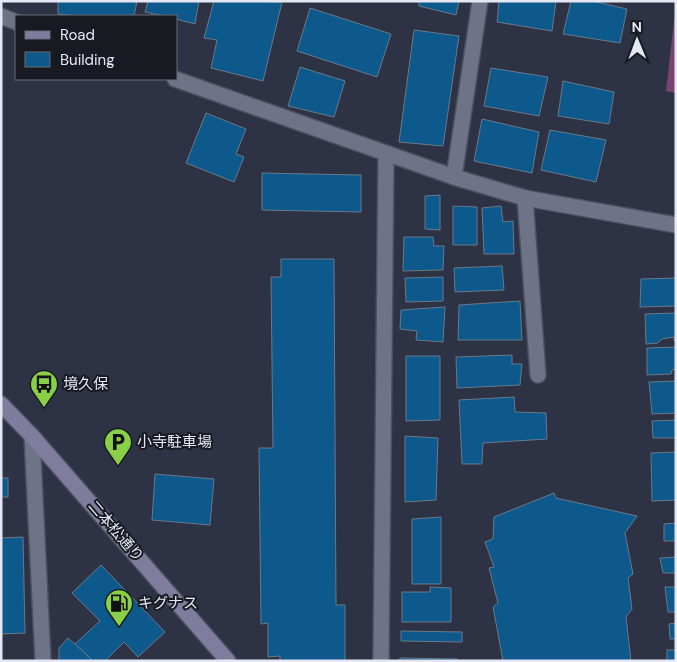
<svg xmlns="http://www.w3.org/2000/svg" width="677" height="662" font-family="'DM Sans','Noto Sans JP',sans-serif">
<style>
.green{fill:#764671}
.building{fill:#0e598c;stroke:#687a8a}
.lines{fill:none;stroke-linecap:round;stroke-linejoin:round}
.lane-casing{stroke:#4c4f5f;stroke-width:18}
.street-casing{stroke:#4c4f5f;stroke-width:18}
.secondary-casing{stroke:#4c4f5f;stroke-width:18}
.lane{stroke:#6e7388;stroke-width:15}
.street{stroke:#6e7388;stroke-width:15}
.secondary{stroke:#807c9d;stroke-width:15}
.labels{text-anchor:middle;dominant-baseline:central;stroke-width:4;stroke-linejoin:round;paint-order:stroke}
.poi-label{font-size:15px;fill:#e5e8f4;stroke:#181a22;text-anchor:start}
.street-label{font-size:15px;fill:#e5e8f4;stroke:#181a22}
</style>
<rect width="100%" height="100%" fill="#2d3244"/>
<polygon class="green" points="676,4 676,93 666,91"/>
<g class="building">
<polygon points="58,1 137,1 134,16 76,16 58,14"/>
<polygon points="148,1 199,1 195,24 176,19 176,16 164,16 145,12"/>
<polygon points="214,1 282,2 263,81 211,68 217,40 204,38"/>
<polygon points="419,1 459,1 456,15 419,6"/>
<polygon points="499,1 556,1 552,31 497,22"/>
<polygon points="571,1 593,1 627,9 620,43 563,34"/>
<polygon points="310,8 391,34 377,77 297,51"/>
<polygon points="414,30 459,36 443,146 399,142"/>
<polygon points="300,67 345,81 334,117 288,106"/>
<polygon points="491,68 548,77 539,116 484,106"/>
<polygon points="563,81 614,92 609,124 558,116"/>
<polygon points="206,113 246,129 236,154 244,157 234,182 186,163"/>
<polygon points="482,119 539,132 532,173 474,161"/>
<polygon points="550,130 606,140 596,182 541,170"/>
<polygon points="262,173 361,175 361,212 262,210"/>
<polygon points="440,195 440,230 425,229 425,196"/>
<polygon points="453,206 477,207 477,245 453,245"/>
<polygon points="501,206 503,222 513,221 514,254 484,254 482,208"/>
<polygon points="404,237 433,237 434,246 444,246 443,270 403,271"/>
<polygon points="281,259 334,259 336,605 345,605 345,661 280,661 280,656 268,657 268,623 261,624 259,448 273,448 271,277 281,277"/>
<polygon points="502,266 504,290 455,292 454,268"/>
<polygon points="443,277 443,301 406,302 405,278"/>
<polygon points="676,278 676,306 640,307 641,279"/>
<polygon points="520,301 522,340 458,340 459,305"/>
<polygon points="445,307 443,342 416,340 417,331 400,329 401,310"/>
<polygon points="676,313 676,341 674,341 674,337 662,339 658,343 646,344 645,314"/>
<polygon points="676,347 676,369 672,370 671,374 647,375 647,348"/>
<polygon points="512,355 512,364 522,364 520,385 457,388 456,357"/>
<polygon points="406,356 440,356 440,420 406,421"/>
<polygon points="676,381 676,413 652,414 649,382"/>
<polygon points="514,397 515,412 546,413 547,439 483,443 482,464 462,464 459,400"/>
<polygon points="676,420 676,438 653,438 652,421"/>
<polygon points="405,436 438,438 436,500 405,502"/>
<polygon points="676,452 676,500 652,501 651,453"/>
<polygon points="155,474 214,479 210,525 152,520"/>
<rect x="1" y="478" width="7" height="19"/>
<polygon points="554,493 556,498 637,516 625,533 633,574 628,578 632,609 626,617 631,661 503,661 493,607 498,603 489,568 494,567 485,542 493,539 494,517"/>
<polygon points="441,517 441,584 412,584 412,519"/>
<polygon points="676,523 676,541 664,541 664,524"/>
<polygon points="23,537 25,633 1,634 1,538"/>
<polygon points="676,557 676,573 663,573 660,558"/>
<polygon points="101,565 165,632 138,657 124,642 105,661 93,661 75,644 100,621 72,593"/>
<polygon points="430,587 451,588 451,622 402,622 402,592 430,592"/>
<polygon points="665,587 676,587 676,612 668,612"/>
<polygon points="676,623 676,639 670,639 669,624"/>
<polygon points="401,631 462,632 462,642 401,641"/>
<polygon points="68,638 75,644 93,661 59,661 59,648"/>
<rect x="667" y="650" width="9" height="11"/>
<polygon points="400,658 457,659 457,661 400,661"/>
</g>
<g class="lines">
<g class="lane-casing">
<g id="lane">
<polyline points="525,198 538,375"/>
<polyline points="32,436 43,661"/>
</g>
</g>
<g class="street-casing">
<g id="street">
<polyline points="1,16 16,22"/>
<polyline points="175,79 454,177 525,198 676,225"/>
<polyline points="454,177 480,1"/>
<polyline points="381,661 386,154"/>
</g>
</g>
<g class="secondary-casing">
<polyline id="secondary" points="1,404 32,436 228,661"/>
</g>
<use href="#lane" class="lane"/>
<use href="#street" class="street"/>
<use href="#secondary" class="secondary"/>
</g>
<defs>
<g id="bus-pin" transform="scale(1.4375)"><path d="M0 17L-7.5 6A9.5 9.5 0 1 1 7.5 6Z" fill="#89cf48" stroke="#181a22"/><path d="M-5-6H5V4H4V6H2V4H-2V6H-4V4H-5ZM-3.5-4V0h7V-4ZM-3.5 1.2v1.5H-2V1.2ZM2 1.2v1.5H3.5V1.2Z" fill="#111"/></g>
<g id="parking-pin" transform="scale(1.4375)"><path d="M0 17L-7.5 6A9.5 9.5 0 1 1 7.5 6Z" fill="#89cf48" stroke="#181a22"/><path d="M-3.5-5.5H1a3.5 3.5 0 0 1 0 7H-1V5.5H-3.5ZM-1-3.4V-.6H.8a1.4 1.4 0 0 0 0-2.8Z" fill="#111"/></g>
<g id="fuel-pin" transform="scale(1.4375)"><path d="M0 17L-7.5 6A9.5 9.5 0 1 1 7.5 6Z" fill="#89cf48" stroke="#181a22"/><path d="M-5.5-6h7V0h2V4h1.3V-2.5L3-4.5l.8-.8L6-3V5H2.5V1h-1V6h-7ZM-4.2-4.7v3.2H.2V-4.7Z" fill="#111"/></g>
</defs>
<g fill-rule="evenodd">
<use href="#bus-pin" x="44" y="384"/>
<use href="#parking-pin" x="118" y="442"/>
<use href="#fuel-pin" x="119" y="603"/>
</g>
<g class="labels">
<g class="poi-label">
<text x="63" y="384">境久保</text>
<text x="137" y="442">小寺駐車場</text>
<text x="138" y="603">キグナス</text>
</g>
<g class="street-label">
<text transform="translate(116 531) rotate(49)">二本松通り</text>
</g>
</g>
<rect width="677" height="662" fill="none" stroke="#e5e8f4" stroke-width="5"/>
<rect x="15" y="15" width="162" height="65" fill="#181a22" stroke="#6a6c76"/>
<rect x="25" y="31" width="25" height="8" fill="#807c9d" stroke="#6a6c76"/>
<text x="60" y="40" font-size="15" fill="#e5e8f4">Road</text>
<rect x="25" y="52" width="25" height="15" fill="#0e598c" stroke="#6a6c76"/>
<text x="60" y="65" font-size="15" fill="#e5e8f4">Building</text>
<g transform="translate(637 40) rotate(359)" stroke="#181a22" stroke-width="4" paint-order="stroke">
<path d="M0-4L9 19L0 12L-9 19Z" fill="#e5e8f4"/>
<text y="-8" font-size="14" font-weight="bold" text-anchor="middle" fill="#e5e8f4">N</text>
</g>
</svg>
